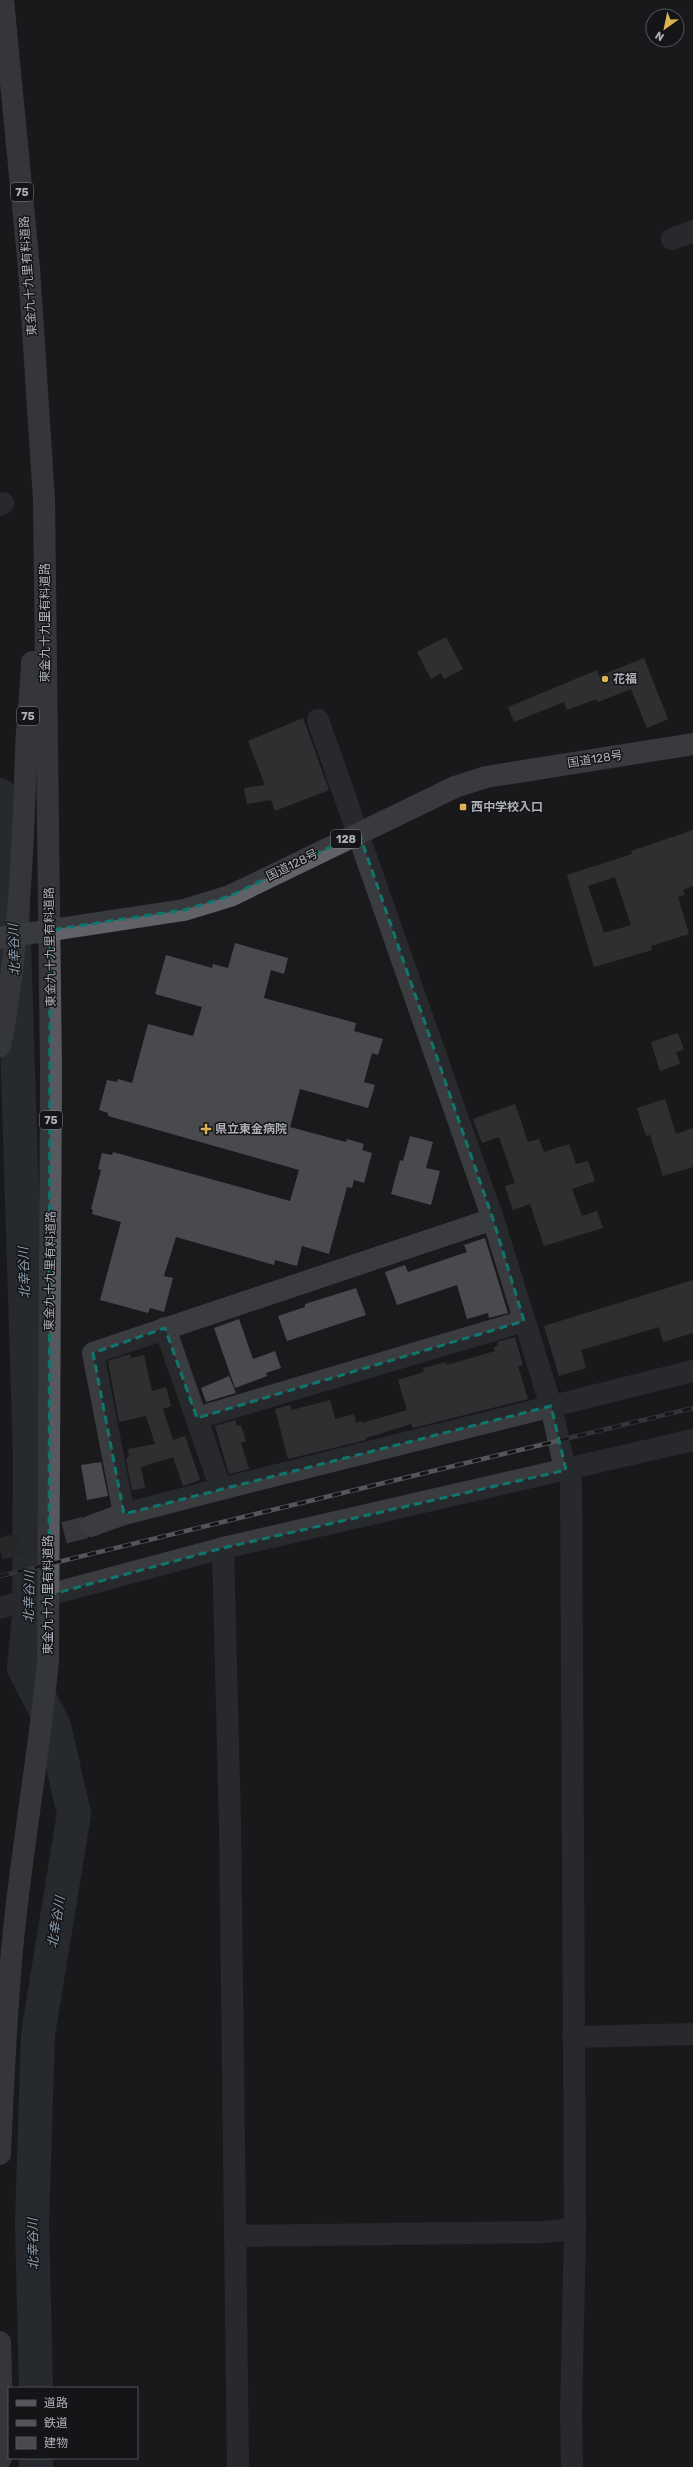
<svg xmlns="http://www.w3.org/2000/svg" width="693" height="2467" font-family="Rubik,'Noto Sans JP',sans-serif">
<style>
.lines{fill:none;stroke-linecap:round;stroke-linejoin:round}
.river{stroke:#353c44;stroke-width:34}
.building{fill:#494a4e;fill-rule:evenodd}
.minor-tunnel{stroke:#38383c;stroke-width:22;stroke-dasharray:22 11;stroke-linecap:butt}
.minor{stroke:#3b3c40;stroke-width:22}
.tertiary{stroke:#3b3c40;stroke-width:22}
.primary{stroke:#58595f;stroke-width:22}
.trunk{stroke:#606268;stroke-width:22}
.rail-casing{stroke:#55565b;stroke-width:4.5}
.rail{stroke:#151517;stroke-width:3;stroke-dasharray:9;stroke-linecap:butt}
.marked{fill:none;stroke:#0f766e;stroke-width:3;stroke-dasharray:8 5;stroke-linejoin:round}
.poi-dot{fill:#deb450;stroke:#151517;stroke-width:1.5}
.labels{text-anchor:middle;dominant-baseline:central;stroke-width:3;stroke-linejoin:round;paint-order:stroke}
.shield{fill:#151517;stroke:#808289;stroke-width:1}
.shield-label{font-size:11px;font-weight:bold;fill:#aeb1ba}
.street-label{font-size:12px;fill:#aeb1ba;stroke:#151517}
.poi-label{font-size:12px;font-weight:bold;fill:#aeb1ba;stroke:#151517;text-anchor:start}
.water-label{font-size:13px;font-style:italic;fill:#899db0;stroke:#151517}
</style>
<rect width="100%" height="100%" fill="#1a1a1c"/>
<g class="lines">
<g class="river">
<polyline points="0,795 13,909 30,1455 29,1616 24,1668 54,1726 74,1814 38,2034 32,2222 36,2388"/>
<polyline points="36,2458 36,2467"/>
</g>
</g>
<g class="building">
<polygon points="446,637 463,669 444,679 441,673 431,679 417,652"/>
<polygon points="644,658 668,719 647,728 631,689 598,702 596,699 567,710 564,702 514,722 508,707 597,670 599,676"/>
<polygon points="303,718 329,790 275,811 271,800 247,804 244,788 265,785 248,741"/>
<path d="M 693,830 L 693,886 L 683,890 L 685,895 L 678,897 L 689,934 L 651,946 L 652,950 L 594,967 L 567,875 L 632,854 L 631,851 ZM 615,877 L 631,925 L 604,933 L 588,886 Z"/>
<polygon points="235,943 288,958 284,974 271,970 264,998 356,1023 354,1031 383,1039 378,1055 372,1053 364,1082 375,1085 368,1108 300,1089 290,1127 346,1142 347,1139 364,1144 362,1150 372,1153 364,1183 354,1180 352,1188 347,1187 329,1254 302,1246 297,1266 275,1260 274,1265 176,1237 164,1276 173,1278 164,1312 150,1308 148,1313 100,1300 121,1222 92,1214 93,1210 91,1209 101,1170 98,1169 102,1153 112,1155 113,1152 290,1201 299,1170 108,1116 108,1113 99,1110 107,1080 117,1082 118,1079 132,1083 148,1024 193,1036 202,1007 155,994 166,955 212,968 213,964 228,968"/>
<polygon points="678,1033 684,1050 676,1052 680,1064 660,1071 651,1042"/>
<polygon points="665,1099 676,1134 693,1128 693,1167 663,1176 650,1135 646,1136 637,1108"/>
<polygon points="515,1104 528,1142 539,1139 544,1152 569,1144 576,1164 588,1161 595,1181 572,1189 582,1216 597,1211 603,1228 544,1246 530,1204 513,1210 505,1186 515,1183 499,1137 482,1143 473,1119"/>
<polygon points="410,1136 433,1142 426,1168 440,1171 431,1205 391,1194 400,1160 403,1161"/>
<polygon points="485,1238 508,1313 489,1318 488,1313 467,1319 457,1285 397,1305 385,1272 405,1265 408,1272 467,1252 464,1245"/>
<polygon points="693,1280 693,1333 663,1342 659,1327 581,1350 586,1368 559,1376 544,1326"/>
<polygon points="356,1288 366,1315 287,1341 278,1316 305,1307 305,1304"/>
<polygon points="239,1319 253,1359 275,1351 281,1368 266,1373 267,1376 235,1388 214,1328"/>
<polygon points="515,1337 523,1365 518,1366 528,1399 413,1428 411,1424 366,1438 366,1440 288,1459 275,1409 290,1405 292,1410 330,1400 335,1419 354,1414 356,1423 361,1421 362,1423 407,1410 398,1380 424,1372 423,1368 446,1362 447,1365 495,1351 493,1347 498,1346 497,1342"/>
<polygon points="130,1354 131,1358 144,1355 152,1391 166,1387 171,1406 163,1409 173,1440 185,1436 200,1480 183,1486 173,1457 141,1467 145,1488 132,1490 126,1458 129,1457 128,1449 155,1444 146,1416 119,1422 108,1361"/>
<polygon points="229,1376 236,1393 206,1402 201,1388"/>
<polygon points="235,1420 237,1426 241,1425 246,1441 241,1443 249,1469 229,1474 215,1426"/>
<polygon points="101,1462 108,1496 87,1500 81,1465"/>
</g>
<g class="lines">
<polyline class="minor-tunnel" points="0,1549 91,1526"/>
<g class="minor">
<polyline points="672,239 693,231"/>
<polyline points="0,505 3,503"/>
<polyline points="318,720 493,1219 551,1406 562,1456 571,1481 575,2229 571,2414 572,2467"/>
<polyline points="165,1328 221,1489"/>
<polyline points="197,1418 524,1321"/>
<polyline points="124,1514 93,1353 493,1219"/>
<polyline points="91,1526 124,1514 221,1489 693,1371"/>
<polyline points="0,1608 223,1548 693,1440"/>
<polyline points="573,2037 693,2034"/>
<polyline points="235,2236 543,2232 575,2229"/>
</g>
<polyline class="tertiary" points="223,1548 230,1825 238,2467"/>
<g class="primary">
<path d="M 0,1046 C 19,949 23,851 26,753 C 27,722 31,692 32,662"/>
<path d="M 0,2154 C 3,2083 6,2011 13,1940 C 22,1847 39,1755 48,1661 L 51,1071 L 44,500 L 29,268 L 3,0"/>
<polyline points="0,2342 3,2448 0,2460"/>
</g>
<polyline class="trunk" points="0,938 184,910 230,896 455,787 486,777 693,744"/>
<g class="rail-casing">
<polyline id="rail" points="0,1576 693,1408"/>
</g>
<use href="#rail" class="rail"/>
</g>
<path d="M0 0H693V2467H0ZM 359,833 L 493,1219 L 524,1321 L 197,1418 L 165,1328 L 93,1353 L 124,1514 L 551,1406 L 566,1470 L 223,1548 L 49,1595 L 50,930 L 184,910 L 230,896 Z" fill="#1a1a1c" fill-opacity=".55" fill-rule="evenodd"/>
<path class="marked" d="M 359,833 L 493,1219 L 524,1321 L 197,1418 L 165,1328 L 93,1353 L 124,1514 L 551,1406 L 566,1470 L 223,1548 L 49,1595 L 50,930 L 184,910 L 230,896 Z"/>
<g class="poi-dot">
<circle cx="605" cy="679" r="4"/>
<rect x="459" y="803" width="8" height="8" rx="2"/>
<path d="M204 1123h4v4h4v4h-4v4h-4v-4h-4v-4h4z"/>
</g>
<g class="labels">
<g class="shield">
<rect x="11" y="183" width="22" height="18" rx="3"/>
<rect x="17" y="707" width="22" height="18" rx="3"/>
<rect x="331" y="830" width="30" height="18" rx="3"/>
<rect x="40" y="1111" width="22" height="18" rx="3"/>
</g>
<g class="shield-label">
<text x="22" y="192">75</text>
<text x="28" y="716">75</text>
<text x="346" y="839">128</text>
<text x="51" y="1120">75</text>
</g>
<g class="street-label">
<text transform="translate(28 276) rotate(-94)">東金九十九里有料道路</text>
<text transform="translate(45 623) rotate(-90)">東金九十九里有料道路</text>
<text transform="translate(595 759) rotate(-9)">国道128号</text>
<text transform="translate(292 865) rotate(-26)">国道128号</text>
<text transform="translate(50 947) rotate(-91)">東金九十九里有料道路</text>
<text transform="translate(50 1271) rotate(-89)">東金九十九里有料道路</text>
<text transform="translate(48 1595) rotate(-90)">東金九十九里有料道路</text>
</g>
<g class="poi-label">
<text x="613" y="679">花福</text>
<text x="471" y="807">西中学校入口</text>
<text x="215" y="1129">県立東金病院</text>
</g>
<g class="water-label">
<text transform="translate(14 950) rotate(-92)">北幸谷川</text>
<text transform="translate(24 1273) rotate(-92)">北幸谷川</text>
<text transform="translate(29 1597) rotate(-89)">北幸谷川</text>
<text transform="translate(56 1922) rotate(-81)">北幸谷川</text>
<text transform="translate(33 2244) rotate(-91)">北幸谷川</text>
</g>
</g>
<rect x="8" y="2387" width="130" height="72" fill="#151517" stroke="#525358"/>
<rect x="16" y="2400" width="20" height="6" fill="#58595f" stroke="#525358"/>
<text x="44" y="2407" font-size="12" fill="#aeb1ba">道路</text>
<rect x="16" y="2420" width="20" height="6" fill="#55565b" stroke="#525358"/>
<text x="44" y="2427" font-size="12" fill="#aeb1ba">鉄道</text>
<rect x="16" y="2437" width="20" height="12" fill="#494a4e" stroke="#525358"/>
<text x="44" y="2447" font-size="12" fill="#aeb1ba">建物</text>
<g transform="translate(665 28) rotate(213)"><circle r="19" fill="#151517" stroke="#525358"/>
<path d="M0-3L7 15L0 10L-7 15Z" fill="#deb450"/>
<text y="-6" font-size="11" font-weight="bold" text-anchor="middle" fill="#aeb1ba">N</text>
</g>
</svg>
